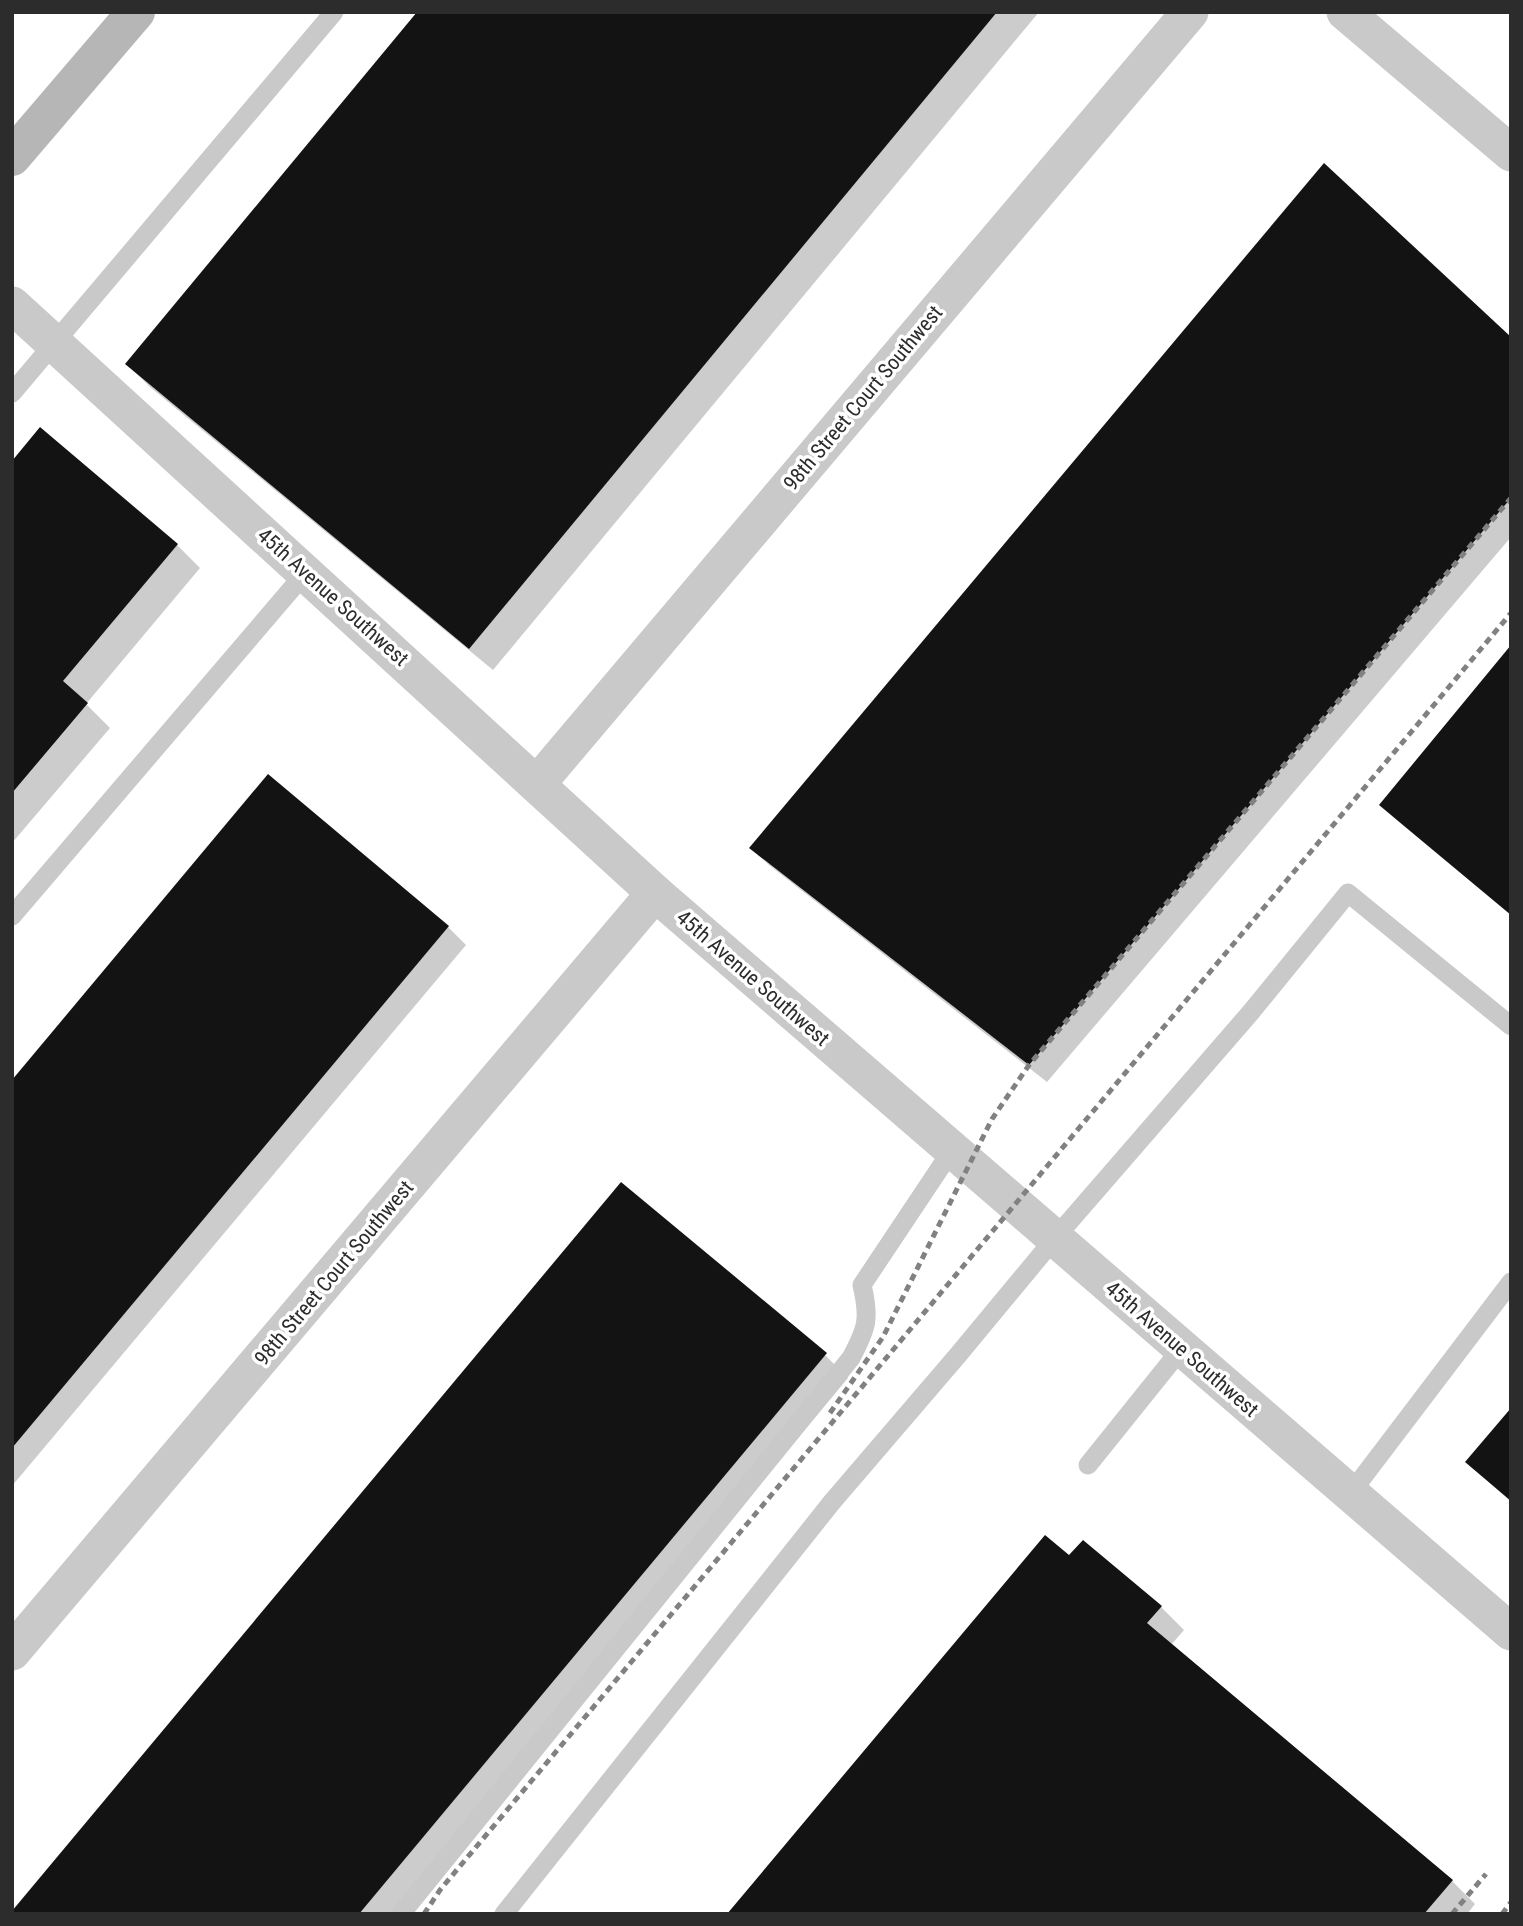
<svg xmlns="http://www.w3.org/2000/svg" width="1523" height="1926" font-family="'Roboto Condensed',sans-serif">
<style>
.shadow{fill:#0003}
.building{fill:#131313}
.lines{fill:none;stroke-linecap:round;stroke-linejoin:round}
.lane{stroke:#c9c9c9;stroke-width:19}
.street{stroke:#c9c9c9;stroke-width:37}
.secondary{stroke:#b6b6b6;stroke-width:38}
.rail{stroke:#818181;stroke-width:5;stroke-dasharray:7 5;stroke-linecap:butt}
.labels{text-anchor:middle;dominant-baseline:central;stroke-width:7;stroke-linejoin:round;paint-order:stroke}
.street-label{font-size:21px;fill:#2c2c2c;stroke:#fff}
</style>
<rect width="100%" height="100%" fill="#fff"/>
<g class="shadow">
<polygon points="419,12 1039,12 493,670 150,387 127,364"/>
<polygon points="1511,339 1511,537 1047,1082 769,865 751,848"/>
<polygon points="41,430 177,545 200,568 86,704 110,728 12,843 12,463"/>
<polygon points="1511,648 1511,915 1399,822 1381,805"/>
<polygon points="448,927 466,945 12,1486 12,1083"/>
<polygon points="825,1355 848,1378 401,1914 12,1914"/>
<polygon points="1511,1410 1511,1502 1467,1462"/>
<polygon points="1070,1558 1161,1607 1184,1630 1171,1645 1452,1881 1475,1904 1467,1914 729,1914"/>
</g>
<g class="building">
<polygon points="417,12 997,12 469,649 125,364"/>
<polygon points="1324,163 1511,337 1511,498 1029,1065 749,848"/>
<polygon points="40,427 178,544 63,681 88,703 12,793 12,461"/>
<polygon points="1511,645 1511,915 1379,805"/>
<polygon points="268,774 449,926 12,1448 12,1080"/>
<polygon points="621,1182 827,1353 359,1914 12,1914 12,1911"/>
<polygon points="1511,1408 1511,1501 1465,1462"/>
<polygon points="1045,1535 1069,1555 1083,1540 1162,1606 1147,1623 1453,1880 1424,1914 727,1914"/>
</g>
<g class="lines">
<g class="lane">
<polyline points="12,393 334,12"/>
<polyline points="12,916 306,572"/>
<polyline points="1088,1465 1182,1348"/>
<polyline points="1350,1494 1511,1282"/>
<path d="M 401,1914 L 851,1358 C 867,1328 870,1319 862,1285 L 952,1150"/>
<polyline points="504,1914 832,1502 958,1355 1055,1238 1251,1012 1348,893 1511,1026"/>
</g>
<g class="street">
<polyline points="1345,12 1511,153"/>
<polyline points="12,305 655,893 1511,1632"/>
<polyline points="537,784 1190,12"/>
<polyline points="12,1652 655,893"/>
</g>
<polyline class="secondary" points="12,157 136,12"/>
<g class="rail">
<polyline points="830,1413 883,1337 992,1119 1029,1065 1511,498"/>
<polyline points="424,1914 440,1890 1511,613"/>
<polyline points="1452,1914 1486,1874"/>
<polyline points="1502,1914 1511,1902"/>
</g>
</g>
<g class="labels">
<g class="street-label">
<text transform="translate(863 398) rotate(-50)">98th Street Court Southwest</text>
<text transform="translate(333 597) rotate(42)">45th Avenue Southwest</text>
<text transform="translate(753 978) rotate(41)">45th Avenue Southwest</text>
<text transform="translate(334 1273) rotate(-50)">98th Street Court Southwest</text>
<text transform="translate(1182 1349) rotate(41)">45th Avenue Southwest</text>
</g>
</g>
<rect width="1523" height="1926" fill="none" stroke="#2c2c2c" stroke-width="28"/>
</svg>
